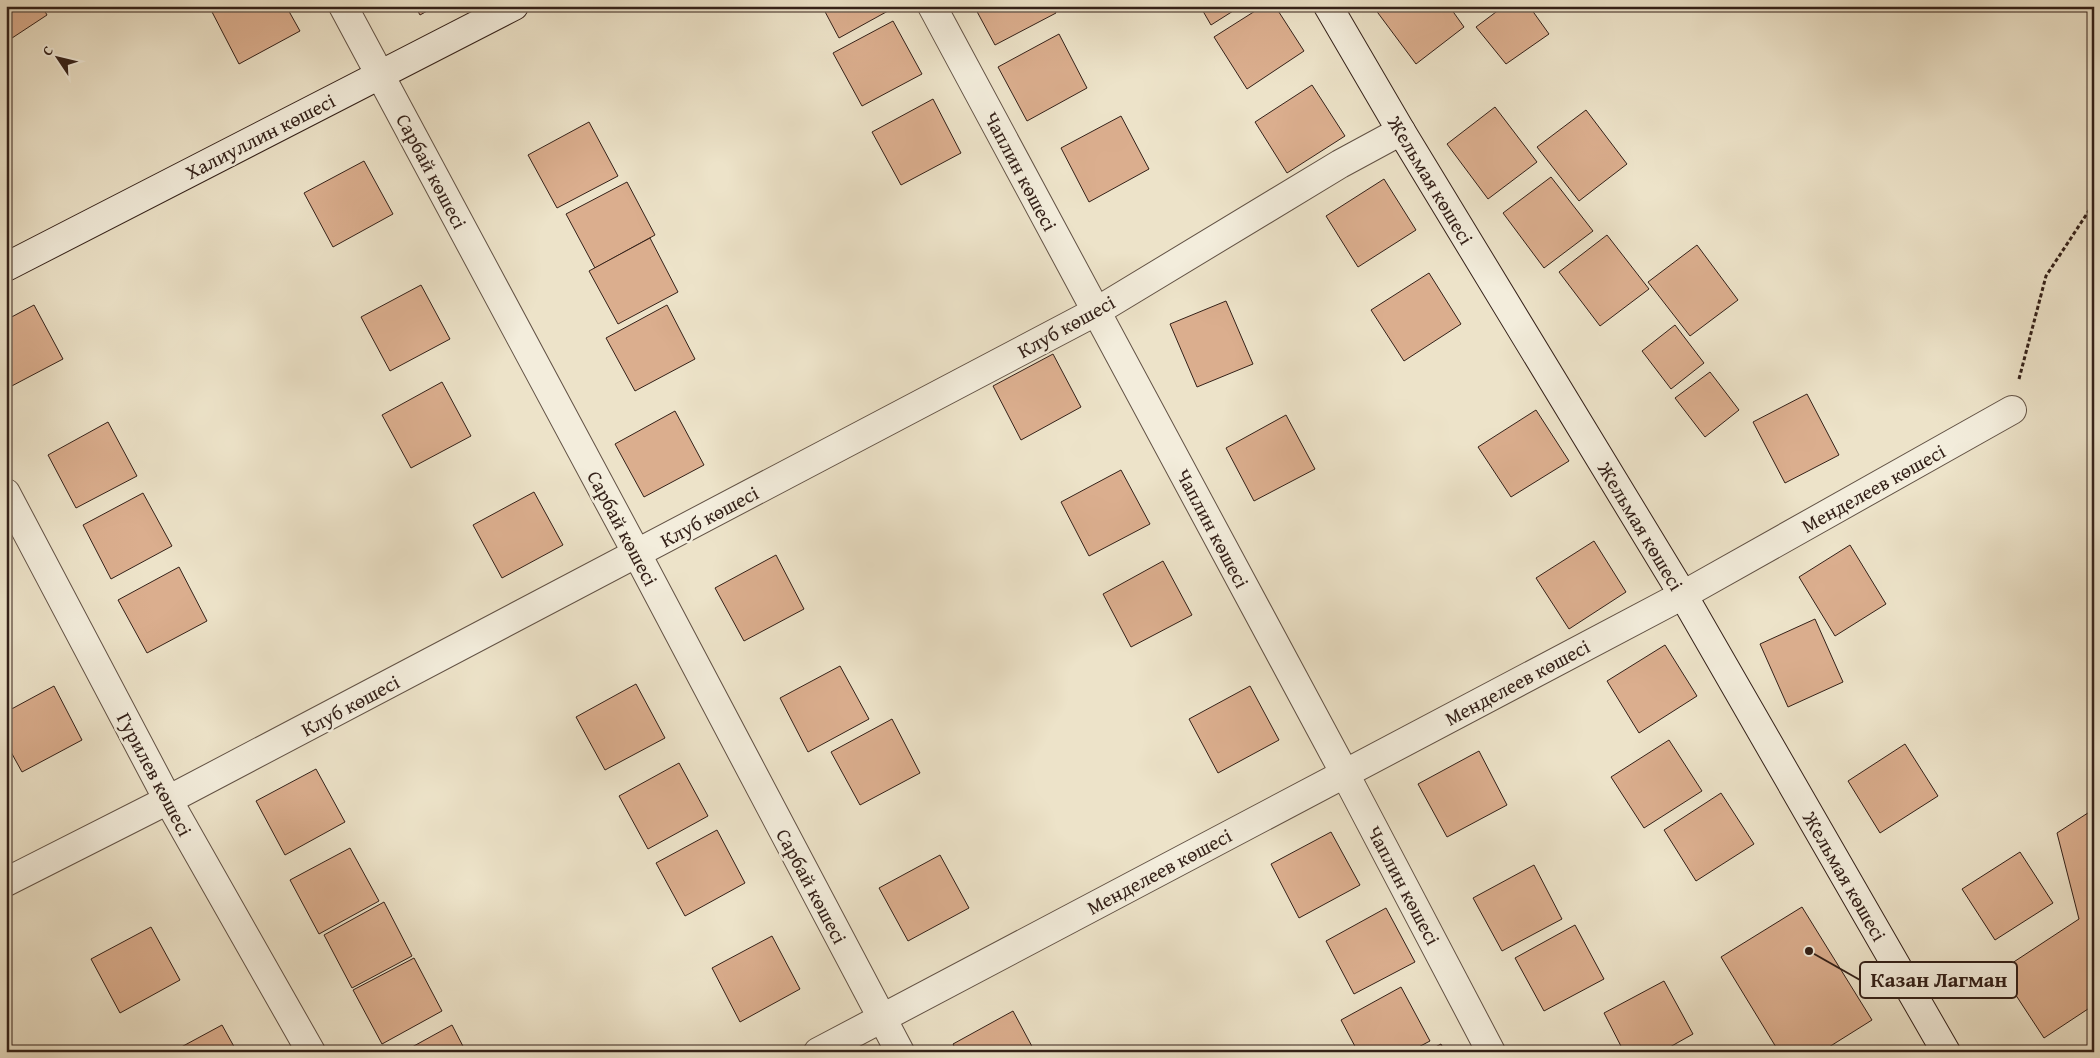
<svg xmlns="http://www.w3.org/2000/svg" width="2100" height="1058" font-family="'Gentium Book Plus',serif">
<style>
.building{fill:#dbae8e;stroke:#342119}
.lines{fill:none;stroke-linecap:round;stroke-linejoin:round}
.street-casing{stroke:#625245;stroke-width:30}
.secondary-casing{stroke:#342119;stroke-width:30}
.path{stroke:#342119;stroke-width:3;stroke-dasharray:4 2.5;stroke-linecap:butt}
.street{stroke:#f3eddc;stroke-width:28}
.secondary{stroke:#f3eddc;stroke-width:28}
.labels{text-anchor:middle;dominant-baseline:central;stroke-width:5;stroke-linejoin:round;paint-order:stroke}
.street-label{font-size:20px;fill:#342119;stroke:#f3eddc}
.leader{fill:none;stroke:#342119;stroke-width:2}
.callout-dot{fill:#342119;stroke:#f3eddc;stroke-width:2}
.callout{fill:#f3eddc;stroke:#342119;stroke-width:2}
.callout-label{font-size:21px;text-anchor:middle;font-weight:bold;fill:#342119}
</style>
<rect width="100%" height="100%" fill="#ede3c9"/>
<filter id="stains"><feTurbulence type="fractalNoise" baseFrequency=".004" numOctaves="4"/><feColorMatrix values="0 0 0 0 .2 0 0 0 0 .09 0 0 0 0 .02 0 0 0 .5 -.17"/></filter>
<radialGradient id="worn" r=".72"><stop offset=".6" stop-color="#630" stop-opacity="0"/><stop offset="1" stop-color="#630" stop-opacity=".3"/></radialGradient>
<g class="building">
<polygon points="6,6 42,6 47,15 6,42"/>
<polygon points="219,6 286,6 300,31 239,64 211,10"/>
<polygon points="415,6 436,6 420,15"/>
<polygon points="822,6 897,6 839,38"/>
<polygon points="974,6 1053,6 1056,13 995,45"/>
<polygon points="1200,6 1241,6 1211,25"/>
<polygon points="1263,6 1275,6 1304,51 1247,89 1214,37"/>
<polygon points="1379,6 1449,6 1464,27 1416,64 1375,9"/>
<polygon points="1504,6 1529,6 1549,34 1506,64 1476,27"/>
<polygon points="893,21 922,74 862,106 833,53"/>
<polygon points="1059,34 1087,88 1027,121 998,67"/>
<polygon points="1312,85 1345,136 1287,173 1255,122"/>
<polygon points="933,99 961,153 901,185 872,132"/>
<polygon points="1495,107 1537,162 1488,199 1447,144"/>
<polygon points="1586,110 1627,164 1579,201 1537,147"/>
<polygon points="1121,116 1149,169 1089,202 1061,148"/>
<polygon points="589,122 618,176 557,208 528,155"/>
<polygon points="364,161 393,214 333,247 304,193"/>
<polygon points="1551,177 1593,231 1544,268 1503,213"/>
<polygon points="1384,179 1416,230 1358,267 1326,216"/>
<polygon points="627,182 655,235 595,268 566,214"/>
<polygon points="1607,235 1649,289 1600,326 1559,272"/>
<polygon points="650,238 678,292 618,324 589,271"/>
<polygon points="1697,245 1738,300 1690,336 1648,282"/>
<polygon points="1429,273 1461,324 1404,361 1371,310"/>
<polygon points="421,285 450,339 390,371 361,317"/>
<polygon points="1226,301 1253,364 1197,387 1170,324"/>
<polygon points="34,305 63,359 6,389 6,320"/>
<polygon points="667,305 695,359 635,391 606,338"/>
<polygon points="1675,325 1704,363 1671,389 1642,351"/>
<polygon points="1053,354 1081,407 1021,440 993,386"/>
<polygon points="1710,372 1739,410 1705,437 1675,398"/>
<polygon points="442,382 471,436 411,468 382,415"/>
<polygon points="1807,394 1839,455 1785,483 1753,422"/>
<polygon points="1536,410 1569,461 1511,497 1478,447"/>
<polygon points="675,411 704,465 644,497 615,444"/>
<polygon points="1286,415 1315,469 1254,501 1226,448"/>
<polygon points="108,422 137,476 76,508 48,455"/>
<polygon points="1121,470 1150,524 1089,556 1061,502"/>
<polygon points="534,492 563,545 502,578 473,525"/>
<polygon points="143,493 172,546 111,579 83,525"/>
<polygon points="1594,541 1626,592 1569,629 1536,578"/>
<polygon points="1850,545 1886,604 1835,636 1799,577"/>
<polygon points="776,555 804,609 744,641 715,588"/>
<polygon points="1163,561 1192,615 1131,647 1103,594"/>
<polygon points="179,567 207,621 147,653 118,600"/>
<polygon points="1815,619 1843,682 1788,707 1760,644"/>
<polygon points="1665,645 1697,696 1639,733 1607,681"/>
<polygon points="840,666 869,719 808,752 780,698"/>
<polygon points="636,684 665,738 605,770 576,717"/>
<polygon points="54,686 82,740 22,772 6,743 6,712"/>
<polygon points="1250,686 1279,740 1218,773 1189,719"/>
<polygon points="892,719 920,773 860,805 831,752"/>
<polygon points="1669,740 1702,791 1644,828 1611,777"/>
<polygon points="1905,744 1938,796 1880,833 1848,781"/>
<polygon points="1479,751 1507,805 1447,837 1418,784"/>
<polygon points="679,763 708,816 648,849 619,796"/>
<polygon points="316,769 345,822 285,855 256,801"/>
<polygon points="1721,793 1754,844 1696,881 1664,830"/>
<polygon points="2094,809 2094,1005 2044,1038 2000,971 2079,919 2057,833"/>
<polygon points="717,830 745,883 685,916 656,863"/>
<polygon points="1331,832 1360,885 1299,918 1271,864"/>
<polygon points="350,848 379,901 319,934 290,880"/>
<polygon points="2020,852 2053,903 1995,940 1962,889"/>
<polygon points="940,855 969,908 908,941 879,888"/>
<polygon points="1534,865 1562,919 1502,951 1473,898"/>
<polygon points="384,902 412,956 352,988 324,935"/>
<polygon points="1802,907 1872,1020 1821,1052 1779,1052 1721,957"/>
<polygon points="1386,908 1415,962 1354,994 1326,941"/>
<polygon points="1575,925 1604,979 1544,1011 1515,958"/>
<polygon points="151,927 180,980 120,1013 91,959"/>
<polygon points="772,936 800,989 740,1022 712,968"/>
<polygon points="414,958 442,1011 382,1044 353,990"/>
<polygon points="1664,981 1693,1034 1661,1052 1624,1052 1604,1013"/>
<polygon points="1401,987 1430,1041 1409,1052 1358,1052 1341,1020"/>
<polygon points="1013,1011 1035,1052 957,1052 953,1044"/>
<polygon points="222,1025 237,1052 172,1052"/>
<polygon points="452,1025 466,1052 403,1052"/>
<polygon points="1441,1044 1445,1052 1426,1052"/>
</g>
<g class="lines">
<g class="street-casing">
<g id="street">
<polyline points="343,6 637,554 900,1052"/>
<polyline points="932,6 1345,774 1491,1052"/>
<polyline points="6,493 168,800 311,1052"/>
<polyline points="6,882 168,800 1097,311 1340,164 1401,131"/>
<polyline points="818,1052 1683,595 2012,410"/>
</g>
</g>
<g class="secondary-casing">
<g id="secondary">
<polyline points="1328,6 1401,131 1683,595 1946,1052"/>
<polyline points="6,267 514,6"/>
</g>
</g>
<polyline class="path" points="2019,379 2046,276 2094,203"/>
<use href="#street" class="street"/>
<use href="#secondary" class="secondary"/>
</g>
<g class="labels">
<g class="street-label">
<text transform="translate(260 136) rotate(-27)">Халиуллин көшесі</text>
<text transform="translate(432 171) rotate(62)">Сарбай көшесі</text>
<text transform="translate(1021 171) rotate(62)">Чаплин көшесі</text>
<text transform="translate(1431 180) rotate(59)">Жельмая көшесі</text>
<text transform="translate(1066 326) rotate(-29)">Клуб көшесі</text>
<text transform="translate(1873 488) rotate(-29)">Менделеев көшесі</text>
<text transform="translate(709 516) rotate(-28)">Клуб көшесі</text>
<text transform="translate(1641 526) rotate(59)">Жельмая көшесі</text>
<text transform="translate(623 528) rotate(62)">Сарбай көшесі</text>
<text transform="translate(1213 528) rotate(62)">Чаплин көшесі</text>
<text transform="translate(1517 682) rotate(-28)">Менделеев көшесі</text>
<text transform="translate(350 705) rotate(-28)">Клуб көшесі</text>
<text transform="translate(155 774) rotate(62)">Гурилев көшесі</text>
<text transform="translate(1159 871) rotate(-28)">Менделеев көшесі</text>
<text transform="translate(1845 876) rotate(60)">Жельмая көшесі</text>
<text transform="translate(1404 885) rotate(62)">Чаплин көшесі</text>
<text transform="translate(812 886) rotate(62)">Сарбай көшесі</text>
</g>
</g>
<path class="leader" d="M1809 951L1860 980"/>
<circle class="callout-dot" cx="1809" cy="951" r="5"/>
<rect class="callout" x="1860" y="962" width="157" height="36" rx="5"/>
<g class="callout-label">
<text x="1939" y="987">Казан Лагман</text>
</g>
<rect width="2100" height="1058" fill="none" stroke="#ede3c9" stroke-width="25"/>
<rect x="8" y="8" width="2085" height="1043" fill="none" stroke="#342119" stroke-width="2.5"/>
<rect x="12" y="12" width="2075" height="1033" fill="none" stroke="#342119"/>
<g transform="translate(58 58) rotate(305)" stroke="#f3eddc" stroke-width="4" paint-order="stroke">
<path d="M0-4L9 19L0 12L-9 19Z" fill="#342119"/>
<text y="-8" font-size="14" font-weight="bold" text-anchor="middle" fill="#342119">С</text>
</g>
<rect width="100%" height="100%" filter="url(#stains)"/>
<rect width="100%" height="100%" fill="url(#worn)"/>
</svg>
